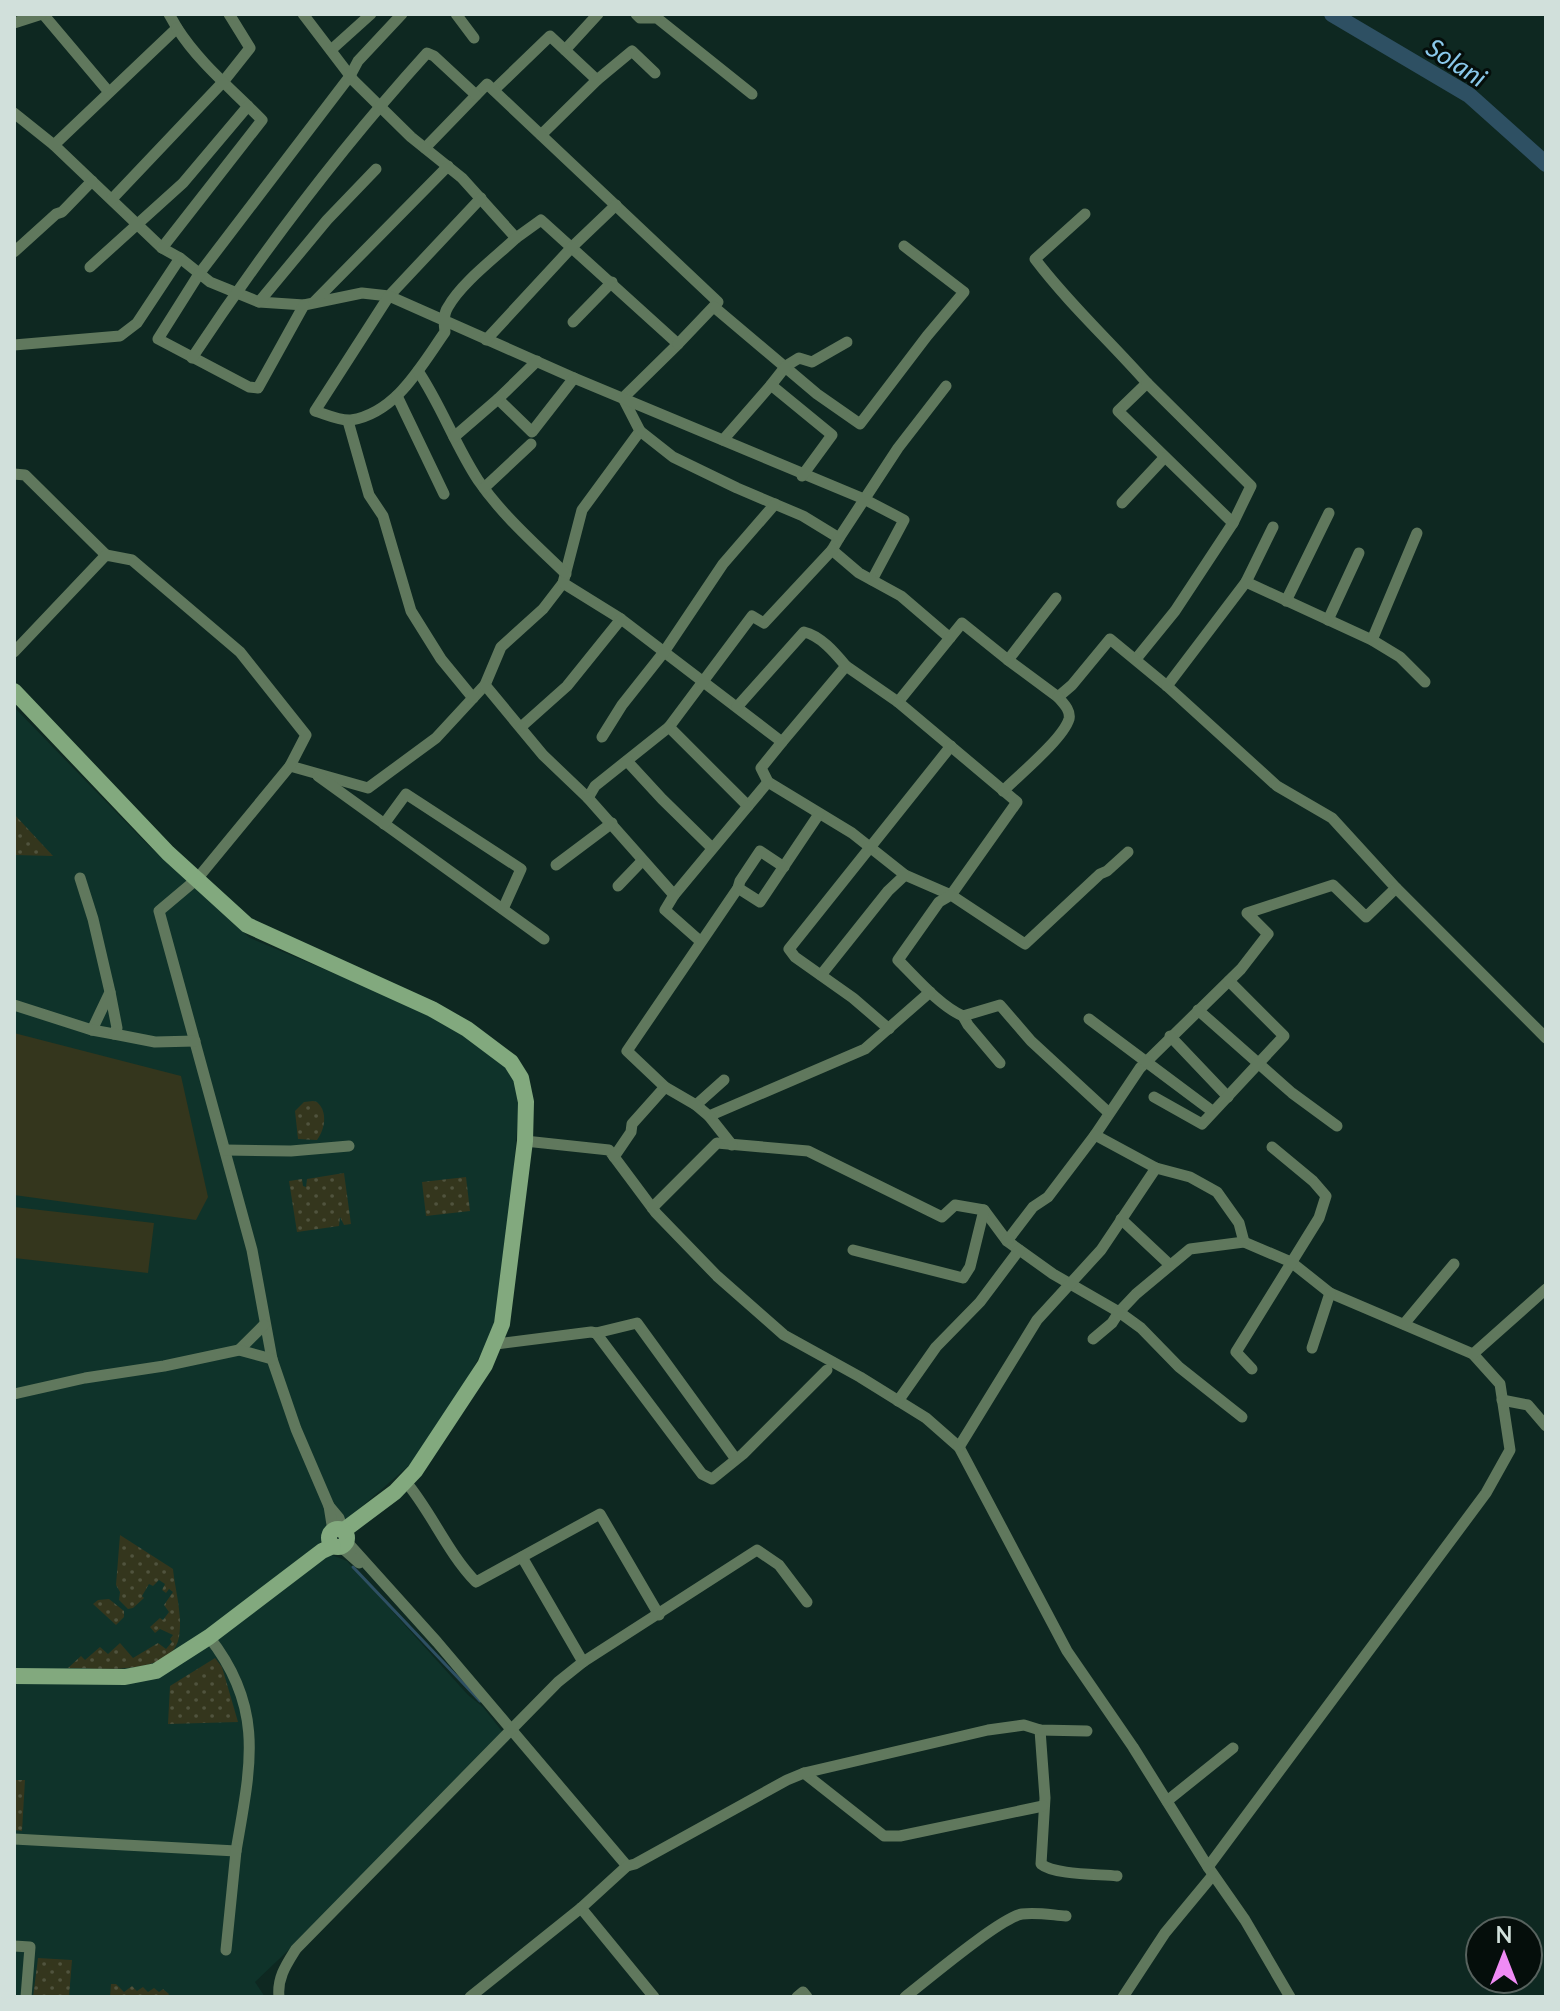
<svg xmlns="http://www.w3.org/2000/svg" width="1560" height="2011" font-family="Lato,sans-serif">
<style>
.built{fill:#0f332a}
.garden{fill:url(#garden-dots)}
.pitch{fill:#34361d}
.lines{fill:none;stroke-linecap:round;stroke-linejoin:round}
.stream{stroke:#2e5063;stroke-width:3}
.river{stroke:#2e5063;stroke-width:16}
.street{stroke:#60785d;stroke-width:11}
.secondary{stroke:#82a97e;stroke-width:16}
.labels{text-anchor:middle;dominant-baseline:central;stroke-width:6;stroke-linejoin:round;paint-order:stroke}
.water-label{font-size:26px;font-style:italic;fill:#8ac8eb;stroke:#050e0b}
</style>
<defs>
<pattern id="garden-dots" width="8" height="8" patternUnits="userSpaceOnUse" patternTransform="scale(2)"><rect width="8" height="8" fill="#34361d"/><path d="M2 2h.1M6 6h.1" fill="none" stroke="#50533d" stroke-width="1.8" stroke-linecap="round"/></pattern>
</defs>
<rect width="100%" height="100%" fill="#0e2821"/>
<polygon class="built" points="14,707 148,845 250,938 436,1016 509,1066 520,1093 506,1265 493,1332 461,1390 413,1462 314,1548 347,1561 468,1695 483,1707 509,1740 255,1982 265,1997 14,1997"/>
<g class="garden">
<polygon points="14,814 53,856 14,855"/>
<path d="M 313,1101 L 317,1102 C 328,1112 325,1129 317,1140 L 298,1139 L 295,1111 L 304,1102 Z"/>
<polygon points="344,1173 351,1224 344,1225 340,1217 339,1226 297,1232 289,1181 302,1179 303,1186 306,1187 307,1179"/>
<polygon points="466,1177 470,1211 426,1216 422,1182"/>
<path d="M 120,1535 L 173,1569 C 175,1590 183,1616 179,1637 C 172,1677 98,1668 68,1668 L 81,1656 L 85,1660 L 100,1647 L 108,1654 L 120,1643 L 133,1658 L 158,1643 L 166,1649 L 172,1642 L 170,1639 L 173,1635 L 160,1629 L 155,1633 L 150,1627 L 160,1618 L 163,1620 L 169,1612 L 164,1605 L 173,1592 L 169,1589 L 166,1593 L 162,1590 L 165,1584 L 159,1580 L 153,1586 L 149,1584 L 142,1596 L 144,1598 L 133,1608 L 128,1609 L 119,1600 L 120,1592 L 116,1585 Z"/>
<polygon points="109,1599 124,1611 124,1617 116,1625 93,1604 98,1600"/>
<polygon points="215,1658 222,1667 238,1722 168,1724 170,1686"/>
<polygon points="14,1780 25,1780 22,1831 14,1830"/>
<polygon points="38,1958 72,1960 69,1997 33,1997"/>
<polygon points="111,1984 116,1984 124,1992 132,1986 137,1991 143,1987 148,1992 154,1988 159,1992 163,1989 169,1994 167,1997 110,1997"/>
</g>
<g class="pitch">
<polygon points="14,1033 181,1076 208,1197 196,1220 14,1195"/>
<polygon points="14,1207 154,1223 148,1273 14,1258"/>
</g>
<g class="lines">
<polyline class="stream" points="353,1567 480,1701"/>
<polyline class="river" points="1332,14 1469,95 1546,164"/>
<g class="street">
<polyline points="43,14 108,91"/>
<polyline points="303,14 354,81 411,137 462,178 516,238 541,220 678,344 623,398 640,431 582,510 563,583 543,609 501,647 485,685 436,738 368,788 290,766 197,879 159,911 252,1250 272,1359 296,1429 329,1506 339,1518 343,1531"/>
<polyline points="456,14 474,38"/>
<polyline points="636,14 640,18 657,18 752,94"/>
<polyline points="14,23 42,14"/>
<polyline points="331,50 371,14"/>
<polyline points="565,50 598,14"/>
<polyline points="494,90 550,36 597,80"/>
<polyline points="14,113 54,145 162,248 180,258 210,282 259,302 304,305 362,293 389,296 481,198"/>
<polyline points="541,135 597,80 632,51 655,73"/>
<polyline points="54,145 177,28 169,14"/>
<polyline points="425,148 487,84 718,302 678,344"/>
<polyline points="112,199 223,82 250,48 229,14"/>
<path d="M 1085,214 L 1035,259 C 1069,304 1110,341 1147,383 L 1118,411 L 1233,523 L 1175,611 L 1136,659"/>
<path d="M 516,238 C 496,257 461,283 448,307 C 443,314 444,324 445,332 C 421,366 396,413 351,420 C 340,421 325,414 315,411 L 389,296 L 574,378 L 864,499 L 904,520 L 872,580"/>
<path d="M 162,248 L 262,120 C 233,90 200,64 177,28"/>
<polyline points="14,252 56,214 62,212 92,181"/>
<polyline points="90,267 183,183 248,106"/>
<polyline points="259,302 327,220 376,169"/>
<polyline points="314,302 448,166"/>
<polyline points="304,305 258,388 249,387 158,339 199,274 350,76 358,61 402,14"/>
<polyline points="714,307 817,394 860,424 927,336 964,292 904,246"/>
<polyline points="573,322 612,282"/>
<polyline points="486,340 572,247 616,205"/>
<polyline points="14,345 120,336 137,323 180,258"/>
<path d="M 192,358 C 263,251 341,148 427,53 L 434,56 L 476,95"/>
<path d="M 418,371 C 441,405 455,445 478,480 C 502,515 535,544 566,574"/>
<polyline points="1147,383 1251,486 1233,523"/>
<polyline points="771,385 786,366 799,358 812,362 847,342"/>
<polyline points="397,396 444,494"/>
<polyline points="498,399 532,432 574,378"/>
<polyline points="348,421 369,495 383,516 411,611 441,659 473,698"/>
<polyline points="640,431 673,457 737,488 803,516 839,538 832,550 859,573 901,596 950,638"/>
<polyline points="454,437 498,399 537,361"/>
<polyline points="723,440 771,385 832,435 802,476"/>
<polyline points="14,474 25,475 106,555"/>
<polyline points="484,488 531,444"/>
<polyline points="1122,503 1164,458"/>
<polyline points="839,538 898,448 946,386"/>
<polyline points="1246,582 1372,640 1400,657 1425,682"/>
<polyline points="563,583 621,619 782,742 846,666 898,702 962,623 1008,660 1056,598"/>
<polyline points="1286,601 1329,513"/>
<polyline points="1328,620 1359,553"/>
<polyline points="1372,640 1417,533"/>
<polyline points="14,652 106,555 132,560 240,652 306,735 290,766"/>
<polyline points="1008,660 1058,697 1072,685 1110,639 1167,686 1277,786 1332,818 1396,888 1366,917 1333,885 1247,913 1268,934 1241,969 1140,1068 1095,1135"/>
<polyline points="485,685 543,755 588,798 595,786 669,727 752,616 764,623 832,550"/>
<polyline points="1167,686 1246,582 1273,527"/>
<path d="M 737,707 L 804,632 C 821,636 835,653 846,666"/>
<polyline points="521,727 567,686 621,619"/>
<polyline points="669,727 748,806 768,782"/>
<polyline points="602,737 622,705 664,652 723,564 775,504"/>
<polyline points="782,742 761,768 768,782 852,833 905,875 951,895 1017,802 898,702"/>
<polyline points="627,761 662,799 711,847"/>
<polyline points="318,776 544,939"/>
<path d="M 1003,791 C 1019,775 1063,739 1069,719 C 1071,710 1063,703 1058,697"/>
<polyline points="588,798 674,895 748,806"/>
<polyline points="384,824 406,794 521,869 503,909"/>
<polyline points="556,865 612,823"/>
<polyline points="80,878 93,919 110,992 92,1030"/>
<polyline points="618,886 642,861"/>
<polyline points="738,888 760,902 819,814"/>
<polyline points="1396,888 1546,1038"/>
<polyline points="674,895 665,910 700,941"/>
<polyline points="821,975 888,891 905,875"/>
<polyline points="14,1005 92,1030 114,1034 117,1028 110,992"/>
<polyline points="1198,1010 1292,1093 1337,1126"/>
<polyline points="963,1016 968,1025 1000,1063"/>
<polyline points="1089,1019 1212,1111"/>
<polyline points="889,1029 853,998 795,957 789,949 951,746"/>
<polyline points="114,1034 155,1042 195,1041"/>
<polyline points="1170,1036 1228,1097"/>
<polyline points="1154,1097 1202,1124 1284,1036 1229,981"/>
<polyline points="696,1105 724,1080"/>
<path d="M 1109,1113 L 1031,1041 L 1000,1005 L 963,1016 C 940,1006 916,978 898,960 L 939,902 L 951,895 L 1025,944 L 1100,874 L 1107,871 L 1128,852"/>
<polyline points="709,1116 865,1049 930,992"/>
<polyline points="525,1141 609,1150 656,1213 717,1276 784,1335 860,1377 926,1418 959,1447 1067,1651 1133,1747 1208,1867 1486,1493 1510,1450 1500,1384 1473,1354 1330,1293 1291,1262 1244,1242 1190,1249 1136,1294 1119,1312 1053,1274 1007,1241 984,1210 955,1205 942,1217 808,1151 717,1143 652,1208"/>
<polyline points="732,1145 709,1116 696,1105 665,1087 627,1051 738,888 740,881 760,851 784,867"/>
<polyline points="225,1150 291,1151 349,1146"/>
<polyline points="614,1157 631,1132 632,1124 665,1087"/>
<polyline points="1121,1219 1170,1265"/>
<polyline points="1007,1241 1033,1207 1048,1197 1095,1135 1156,1168 1190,1177 1217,1192 1239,1223 1244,1242"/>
<polyline points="853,1250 963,1278 970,1267 984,1210"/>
<polyline points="1404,1324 1454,1264"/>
<polyline points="596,1333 702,1474 712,1479 743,1454 827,1370"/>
<polyline points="1093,1339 1112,1323 1119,1312 1141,1328 1179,1367 1242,1417"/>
<polyline points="496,1344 591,1332 596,1333 637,1323 735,1458"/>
<polyline points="1312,1348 1330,1293"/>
<polyline points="239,1350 264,1325"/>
<polyline points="1473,1354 1546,1289"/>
<polyline points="1252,1369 1236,1352 1319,1218 1326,1196 1313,1181 1272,1147"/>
<polyline points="14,1394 85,1378 164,1366 239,1350 272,1359"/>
<polyline points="1502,1400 1528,1405 1546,1426"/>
<polyline points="898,1401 936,1347 980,1302 1019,1250"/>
<polyline points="959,1447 1037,1320 1101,1250 1156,1168"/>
<path d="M 406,1482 C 432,1513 447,1552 476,1582 L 600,1514 L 659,1615"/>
<polyline points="329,1506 333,1531"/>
<polyline points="347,1542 437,1642 627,1866"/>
<polyline points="341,1547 359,1563"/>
<polyline points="522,1557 583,1662"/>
<path d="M 1040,1730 L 1045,1798 L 1041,1864 C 1054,1875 1098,1874 1117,1876"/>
<polyline points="804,1773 884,1836 900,1836 1043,1806"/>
<polyline points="1167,1801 1233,1748"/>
<path d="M 14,1839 L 236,1851 C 250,1768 266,1709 209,1637"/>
<polyline points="1208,1867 1245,1920 1290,1997"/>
<polyline points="581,1908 654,1997"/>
<polyline points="14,1946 30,1947 26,1997"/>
<polyline points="226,1950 236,1851"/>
<path d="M 279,1997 C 277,1978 286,1965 296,1949 L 558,1682 L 583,1662 L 757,1550 L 779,1565 L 807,1602"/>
<polyline points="470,1997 581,1908 627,1866 635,1864 787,1780 804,1773 988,1730 1024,1725 1040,1730 1087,1731"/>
<polyline points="797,1997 803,1992 807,1997"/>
<path d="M 905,1997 C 927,1980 1000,1918 1022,1914 C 1036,1912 1052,1915 1066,1916"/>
<polyline points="1123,1997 1165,1933 1213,1875"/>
</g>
<g class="secondary">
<polyline points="14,691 168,853 247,925 432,1009 467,1029 511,1062 521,1078 526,1102 525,1141 502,1324 485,1365 415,1471 395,1492 343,1531"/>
<circle cx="338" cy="1538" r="9"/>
<polyline points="14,1676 125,1677 156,1671 209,1637 322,1551 333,1546"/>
</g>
</g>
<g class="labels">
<g class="water-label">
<text transform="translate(1457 62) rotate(33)">Solani</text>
</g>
</g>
<rect width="1560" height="2011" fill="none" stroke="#d1e0db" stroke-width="32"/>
<g transform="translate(1504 1955)"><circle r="38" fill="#050e0b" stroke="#57625e" stroke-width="2"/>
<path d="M0-6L14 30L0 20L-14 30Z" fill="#f08bf5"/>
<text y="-12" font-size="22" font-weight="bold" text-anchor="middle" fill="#d1e0db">N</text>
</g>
</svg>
